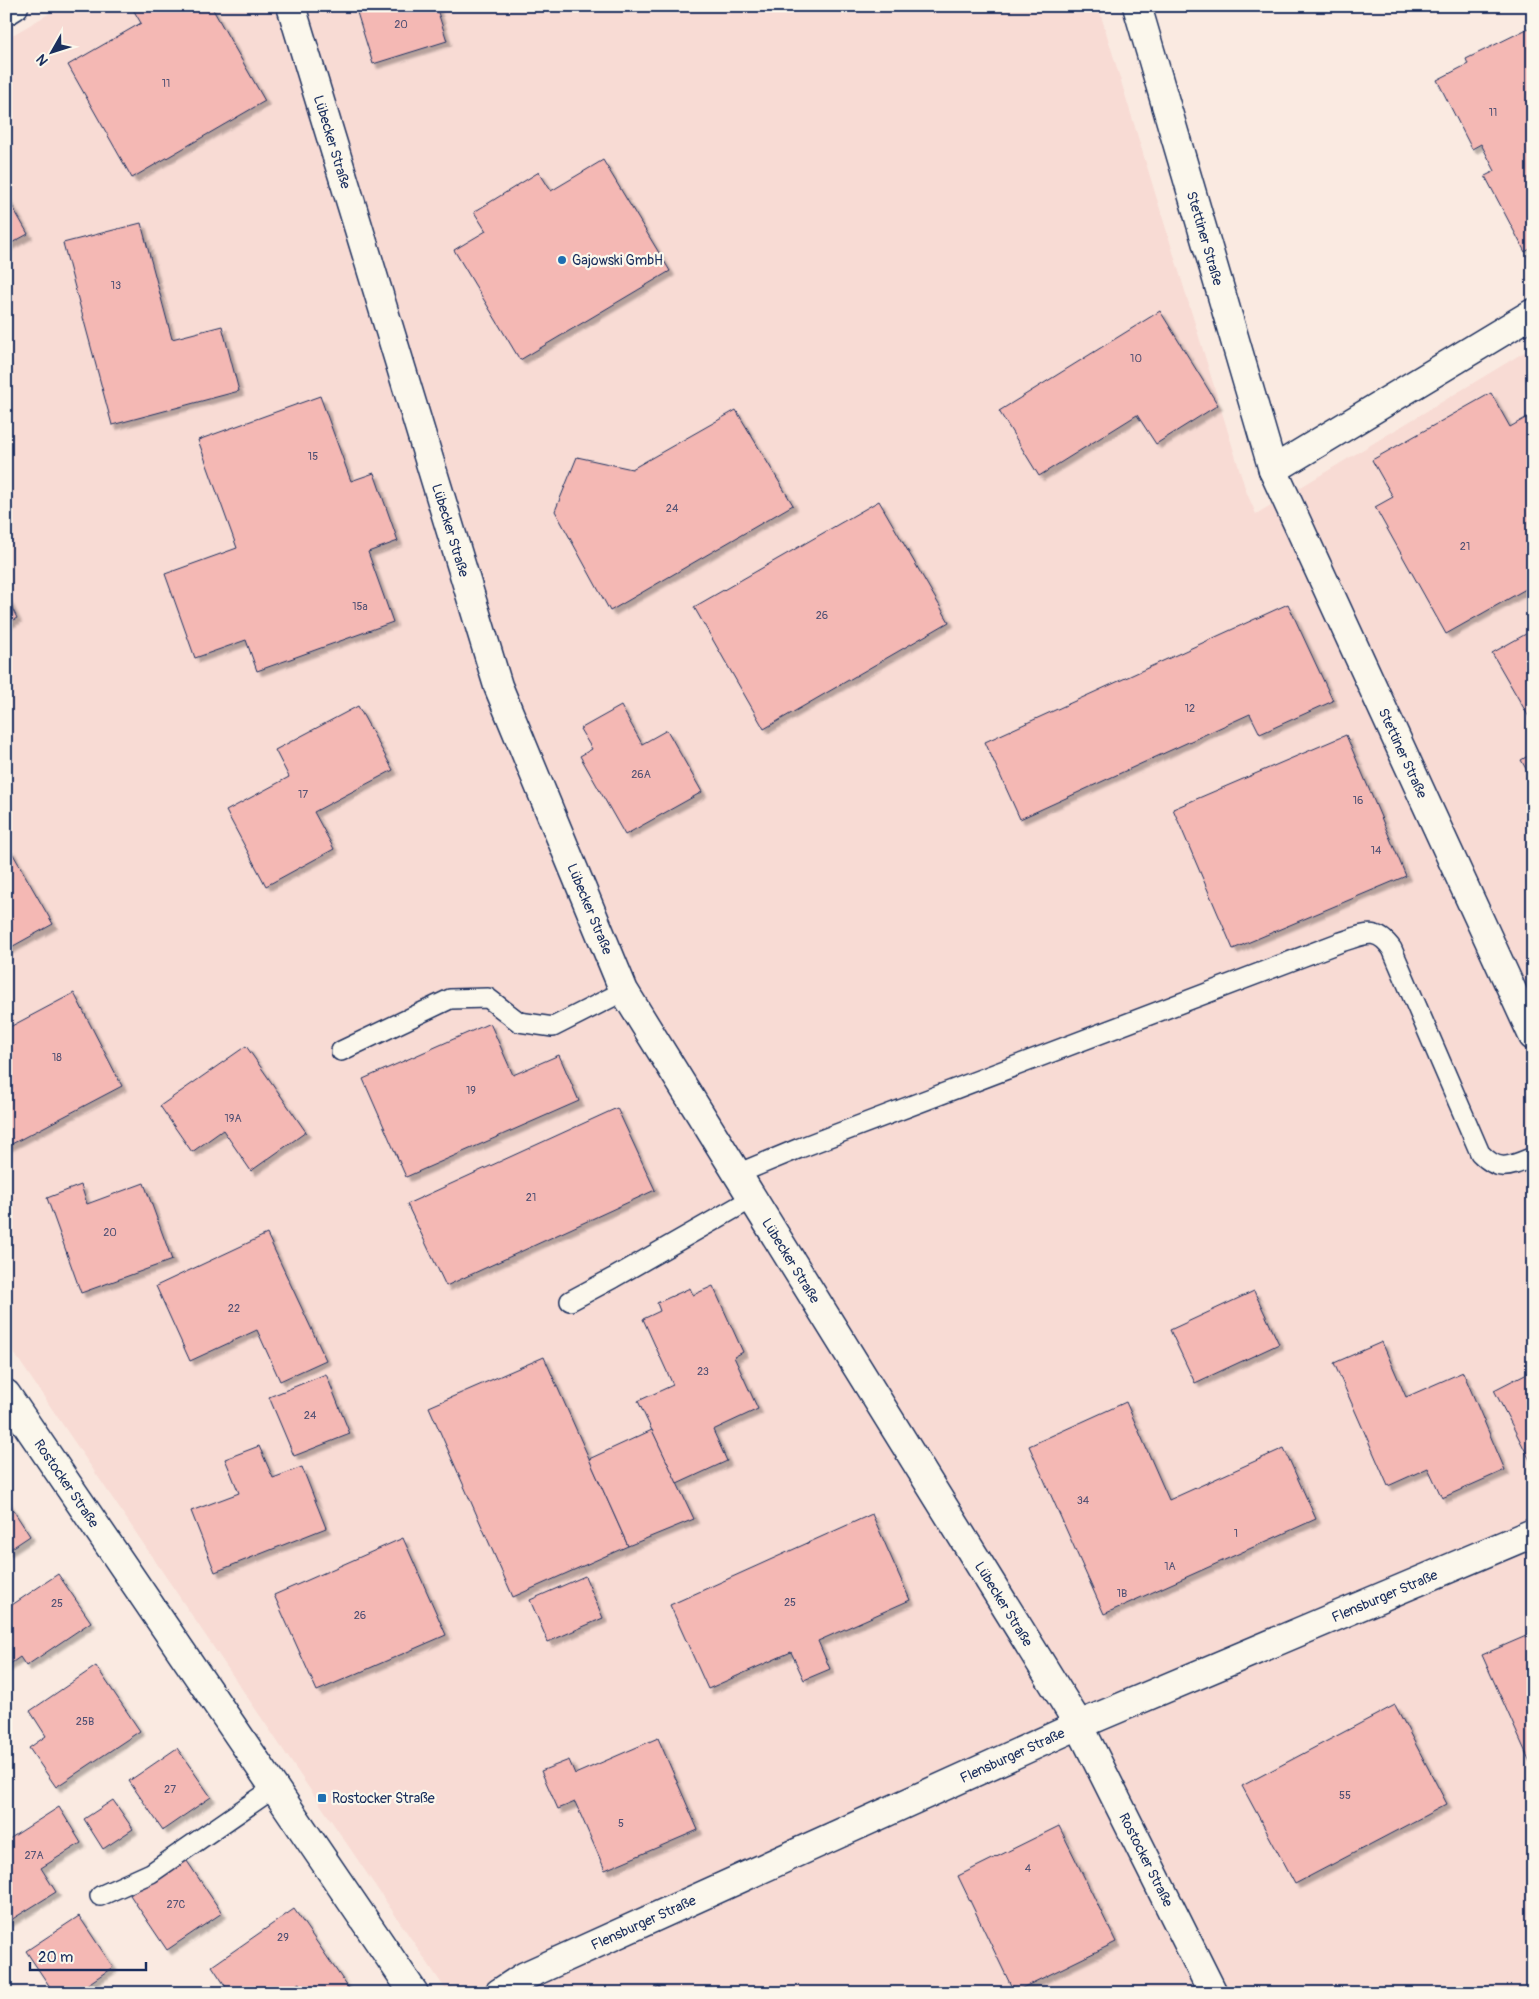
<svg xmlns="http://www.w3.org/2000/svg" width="1539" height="1999" font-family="Pangolin,sans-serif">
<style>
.built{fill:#f8dbd4}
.building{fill:#f4b8b4;stroke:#1b2f5e;filter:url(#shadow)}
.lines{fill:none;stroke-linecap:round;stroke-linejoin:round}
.service-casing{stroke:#1b2f5e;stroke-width:22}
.minor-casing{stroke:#1b2f5e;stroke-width:31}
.service{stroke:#fbf7ec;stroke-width:19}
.minor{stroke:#fbf7ec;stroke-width:28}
.poi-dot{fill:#1f6fb2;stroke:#fbf7ec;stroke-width:2}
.labels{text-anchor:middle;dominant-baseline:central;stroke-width:4.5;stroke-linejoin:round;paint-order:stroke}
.number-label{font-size:11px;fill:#515174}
.street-label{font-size:14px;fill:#1b2f5e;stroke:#fbf7ec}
.poi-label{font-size:14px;fill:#1b2f5e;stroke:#fbf7ec;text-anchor:start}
</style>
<defs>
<filter id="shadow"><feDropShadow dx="4.5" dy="4.5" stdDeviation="1" flood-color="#0004"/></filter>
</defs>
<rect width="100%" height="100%" fill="#faeae1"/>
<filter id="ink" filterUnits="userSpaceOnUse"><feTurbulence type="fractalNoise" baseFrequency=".02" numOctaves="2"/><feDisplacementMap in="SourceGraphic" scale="10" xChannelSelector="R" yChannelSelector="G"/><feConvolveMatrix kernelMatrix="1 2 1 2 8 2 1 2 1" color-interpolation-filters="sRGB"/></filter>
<g filter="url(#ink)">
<polygon class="built" points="62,6 1098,6 1246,491 1256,514 1533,347 1533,1993 448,1993 6,1341 6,39"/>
<g class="building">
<polygon points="131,6 211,6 265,101 132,178 68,65 141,23"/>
<polygon points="355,6 436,6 447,41 373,64"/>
<polygon points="1533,26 1533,247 1525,252 1485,176 1495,171 1481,144 1472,149 1437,80 1468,64 1466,59"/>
<polygon points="603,160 670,271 520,360 454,250 486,231 474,212 539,172 551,191"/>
<polygon points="6,195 28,234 6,246"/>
<polygon points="141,223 172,339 222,326 239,391 112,425 63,243"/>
<polygon points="1160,311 1218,405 1156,444 1137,415 1039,476 999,411"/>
<polygon points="1491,393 1510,427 1529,416 1533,423 1533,585 1446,634 1375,507 1393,497 1372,460"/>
<polygon points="320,396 351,481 374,473 398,541 368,552 393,622 257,671 246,640 195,658 165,574 237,548 198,440"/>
<polygon points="736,410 793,505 610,611 555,511 577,457 632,469"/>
<polygon points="879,501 949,622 764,729 694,607"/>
<polygon points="6,596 17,618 6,624"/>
<polygon points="1288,604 1333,701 1260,734 1250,714 1020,819 985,742"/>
<polygon points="1533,630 1533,724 1492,653"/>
<polygon points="358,706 393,770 314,812 334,849 266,886 226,811 289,777 275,750"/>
<polygon points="621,706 642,744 667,730 702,792 625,835 580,756 592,749 580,729"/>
<polygon points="1346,735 1406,876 1233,949 1173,809"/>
<polygon points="1533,753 1533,781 1521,760"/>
<polygon points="10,849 53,924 6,950 6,852"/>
<polygon points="74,993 122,1086 6,1147 6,1029"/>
<polygon points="490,1023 513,1075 559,1055 579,1101 406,1177 363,1079"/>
<polygon points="246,1046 306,1132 251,1171 223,1130 192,1152 160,1106"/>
<polygon points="617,1108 655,1190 446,1286 407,1204"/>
<polygon points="144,1183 172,1260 81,1293 47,1198 81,1185 87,1204"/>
<polygon points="267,1234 326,1360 280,1381 257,1330 190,1361 156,1286"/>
<polygon points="713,1286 743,1352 734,1357 758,1409 713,1430 727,1461 677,1484 638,1401 673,1385 643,1319 660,1311 657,1303 690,1288 693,1295"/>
<polygon points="1254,1291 1279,1344 1195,1383 1170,1330"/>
<polygon points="1382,1342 1406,1397 1463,1372 1505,1470 1442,1498 1428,1468 1388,1486 1334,1363"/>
<polygon points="544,1357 628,1546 513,1597 429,1407"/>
<polygon points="1533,1370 1533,1466 1494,1390"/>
<polygon points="326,1374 350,1434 294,1456 269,1397"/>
<polygon points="1126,1402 1169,1500 1284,1448 1316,1519 1104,1614 1029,1446"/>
<polygon points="652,1430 694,1519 628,1546 589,1459"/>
<polygon points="259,1446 273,1478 302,1467 326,1528 215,1572 191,1511 239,1493 225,1459"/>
<polygon points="6,1499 30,1536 6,1552"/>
<polygon points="872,1514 910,1600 818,1641 830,1669 804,1680 791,1652 708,1689 670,1605"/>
<polygon points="403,1538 446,1635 317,1691 274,1595"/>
<polygon points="58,1574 91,1622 26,1666 20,1657 6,1667 6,1609"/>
<polygon points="585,1576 603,1618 548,1642 530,1600"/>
<polygon points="1533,1633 1533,1761 1530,1762 1482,1655"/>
<polygon points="96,1666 140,1731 56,1787 29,1748 46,1736 30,1711"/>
<polygon points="1395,1705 1447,1804 1295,1884 1242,1786"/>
<polygon points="658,1738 698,1830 605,1870 575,1802 558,1809 541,1771 569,1760 575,1774"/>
<polygon points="177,1748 211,1797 163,1830 129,1781"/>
<polygon points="113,1800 133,1829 103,1849 84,1819"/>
<polygon points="59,1807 81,1843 41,1868 56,1892 6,1923 6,1841"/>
<polygon points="1059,1826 1116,1942 1014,1992 958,1876"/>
<polygon points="185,1858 222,1913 167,1950 130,1895"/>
<polygon points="294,1909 352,1993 305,1993 299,1983 285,1993 230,1993 212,1966"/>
<polygon points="79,1916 113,1967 75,1993 54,1993 26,1951"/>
<polygon points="659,1986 663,1993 649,1993"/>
</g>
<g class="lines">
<g class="service-casing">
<g id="service">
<polyline points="341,1051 450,999 488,998 519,1022 553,1027 624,991"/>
<path d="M 737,1174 L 800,1148 L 1341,942 C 1364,935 1376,926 1392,949 L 1480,1153 C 1499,1173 1509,1167 1533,1157"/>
<polyline points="570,1301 613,1278 753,1198"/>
<polyline points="100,1896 151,1873 274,1788"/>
</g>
</g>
<g class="minor-casing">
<g id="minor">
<path id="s1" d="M 291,6 L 498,686 L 624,991 L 1079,1725 L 1213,1993"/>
<path id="s2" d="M 1137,6 L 1273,470 L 1533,1036"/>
<polyline points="6,11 14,6"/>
<polyline points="1273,470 1533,313"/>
<path id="s3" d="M 6,1394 L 414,1993"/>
<path id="s4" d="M 499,1993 L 525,1976 L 1079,1725 L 1533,1533"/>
</g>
</g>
<use href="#service" class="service"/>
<use href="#minor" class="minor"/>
</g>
</g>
<g class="poi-dot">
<circle cx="562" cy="260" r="5"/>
<rect x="317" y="1793" width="10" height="10" rx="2.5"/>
</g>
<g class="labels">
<g class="number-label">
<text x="401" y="24">20</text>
<text x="166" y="83">11</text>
<text x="1493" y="112">11</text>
<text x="116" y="285">13</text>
<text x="1136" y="358">10</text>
<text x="313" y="456">15</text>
<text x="672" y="508">24</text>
<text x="1465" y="546">21</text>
<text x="360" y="606">15a</text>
<text x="822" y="615">26</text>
<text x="1190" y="708">12</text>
<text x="641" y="774">26A</text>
<text x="303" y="794">17</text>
<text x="1358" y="800">16</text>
<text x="1376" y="850">14</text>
<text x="57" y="1057">18</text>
<text x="471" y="1090">19</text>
<text x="233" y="1118">19A</text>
<text x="531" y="1197">21</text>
<text x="110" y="1232">20</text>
<text x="234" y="1308">22</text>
<text x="703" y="1371">23</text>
<text x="310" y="1415">24</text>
<text x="1083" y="1500">34</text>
<text x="1236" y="1533">1</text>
<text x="1170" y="1566">1A</text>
<text x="1122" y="1593">1B</text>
<text x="790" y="1602">25</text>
<text x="57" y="1603">25</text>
<text x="360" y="1615">26</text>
<text x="85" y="1721">25B</text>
<text x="170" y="1789">27</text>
<text x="1345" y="1795">55</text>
<text x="621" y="1823">5</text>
<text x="34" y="1855">27A</text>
<text x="1028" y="1868">4</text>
<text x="176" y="1904">27C</text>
<text x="283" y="1937">29</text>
</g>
<g class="street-label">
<text stroke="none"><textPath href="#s1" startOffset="142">Lübecker Straße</textPath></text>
<text stroke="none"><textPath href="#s2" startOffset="242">Stettiner Straße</textPath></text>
<text stroke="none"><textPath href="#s1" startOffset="548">Lübecker Straße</textPath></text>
<text stroke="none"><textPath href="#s2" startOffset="795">Stettiner Straße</textPath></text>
<text stroke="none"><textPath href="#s1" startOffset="952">Lübecker Straße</textPath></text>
<text stroke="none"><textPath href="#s1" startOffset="1358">Lübecker Straße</textPath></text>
<text stroke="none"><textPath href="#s3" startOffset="108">Rostocker Straße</textPath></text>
<text stroke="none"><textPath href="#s4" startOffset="971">Flensburger Straße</textPath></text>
<text stroke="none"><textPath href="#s1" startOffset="1762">Lübecker Straße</textPath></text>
<text stroke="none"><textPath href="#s4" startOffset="566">Flensburger Straße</textPath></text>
<text stroke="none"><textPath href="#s1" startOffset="2055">Rostocker Straße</textPath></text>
<text stroke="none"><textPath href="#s4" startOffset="161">Flensburger Straße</textPath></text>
</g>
<g class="poi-label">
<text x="572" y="260">Gajowski GmbH</text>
<text x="332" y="1798">Rostocker Straße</text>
</g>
</g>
<rect width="1539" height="1999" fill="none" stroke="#fbf7ec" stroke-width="25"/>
<rect x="12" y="12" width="1514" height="1974" fill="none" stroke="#1b2f5e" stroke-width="2" filter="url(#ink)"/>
<g transform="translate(52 52) rotate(231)" stroke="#fbf7ec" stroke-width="4" paint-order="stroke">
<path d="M0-4L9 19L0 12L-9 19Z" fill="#1b2f5e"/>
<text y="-8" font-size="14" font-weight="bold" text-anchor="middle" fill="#1b2f5e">N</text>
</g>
<path d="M30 1962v8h116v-8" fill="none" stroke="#1b2f5e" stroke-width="2.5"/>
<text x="38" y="1962" font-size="15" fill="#1b2f5e" stroke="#fbf7ec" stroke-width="4" paint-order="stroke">20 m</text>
</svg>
